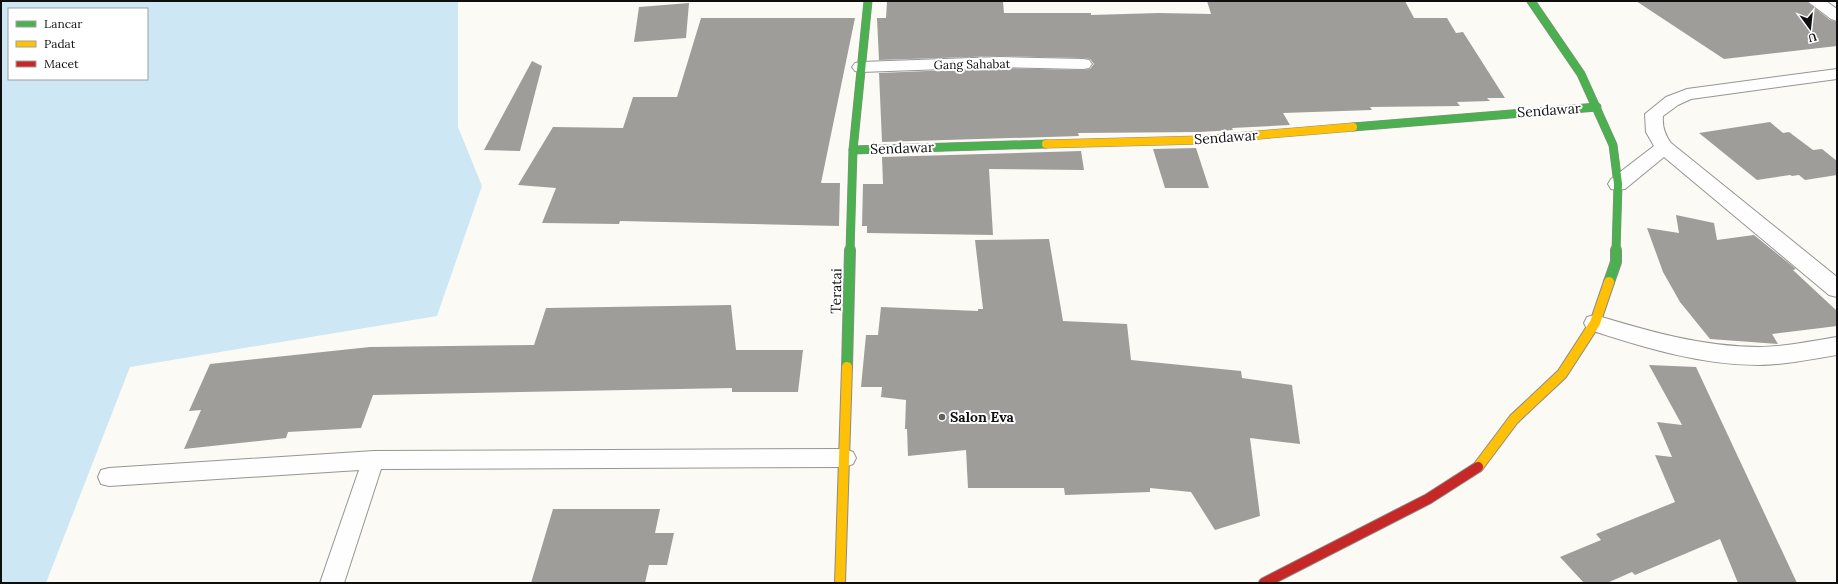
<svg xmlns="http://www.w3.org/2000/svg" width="1838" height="584" font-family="Lora,serif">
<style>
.water{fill:#cde8f4;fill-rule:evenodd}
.building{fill:#9f9d9a}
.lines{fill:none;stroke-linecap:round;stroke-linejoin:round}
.lane-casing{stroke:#959593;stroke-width:2}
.street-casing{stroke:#959593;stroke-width:2}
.fast-far1-casing{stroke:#8c8b89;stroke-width:9}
.fast-casing{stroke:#8c8b89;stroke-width:12}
.slow-far1-casing{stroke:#8c8b89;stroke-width:9}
.slow-casing{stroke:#8c8b89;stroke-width:12}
.jam-casing{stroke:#8c8b89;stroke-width:12}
.lane{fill:#fefefe;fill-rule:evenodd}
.street{fill:#fefefe;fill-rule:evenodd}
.fast-far1{stroke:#4caf50;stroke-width:8}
.fast{stroke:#4caf50;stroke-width:10}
.slow-far1{stroke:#ffc107;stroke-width:8}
.slow{stroke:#ffc107;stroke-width:10}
.jam{stroke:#c62828;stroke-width:10}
.poi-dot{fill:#626160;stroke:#fff;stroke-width:1.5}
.labels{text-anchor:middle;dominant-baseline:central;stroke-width:4;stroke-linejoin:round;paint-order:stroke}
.far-street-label{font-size:12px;fill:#0f0f0f;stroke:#fff}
.street-label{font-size:14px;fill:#0f0f0f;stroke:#fff}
.poi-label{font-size:14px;font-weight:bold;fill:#0f0f0f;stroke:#fff;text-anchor:start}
</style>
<rect width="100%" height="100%" fill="#fbfaf5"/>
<path class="water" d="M 1,1 L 458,1 L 458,127 L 482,186 L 437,316 L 130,367 L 46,583 L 1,583 ZM 9,9 L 147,9 L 147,79 L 9,79 Z"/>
<g class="building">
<polygon points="887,1 1003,1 1004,13 1091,13 1091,15 1159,13 1211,14 1207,1 1405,1 1414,18 1447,18 1456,33 1463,32 1505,98 1487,98 1490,101 1457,102 1460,106 1370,107 1372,110 1283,113 1290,125 1232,128 1233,130 1200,132 1078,133 1079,136 882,142 879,73 1000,68 1083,70 1090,69 1094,64 1090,59 1083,58 1000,56 879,60 877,18 886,18"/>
<polygon points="1636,1 1806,1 1830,20 1837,22 1837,46 1724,59"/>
<polygon points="689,3 686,38 634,42 639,7"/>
<polygon points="701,18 855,18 821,183 840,183 839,226 620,221 619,224 542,223 556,188 518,185 553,127 623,128 633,97 677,97"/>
<polygon points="532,61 542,66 520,151 484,150"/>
<polygon points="1770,122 1783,133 1789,132 1813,150 1822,149 1837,161 1837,175 1805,180 1799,175 1792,176 1790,175 1757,180 1699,133"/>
<polygon points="1196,148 1209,188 1165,188 1153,149"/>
<polygon points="1081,151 1084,170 989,169 993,235 867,233 867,226 862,226 863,184 883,184 882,157"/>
<polygon points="1676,215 1714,223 1717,240 1754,235 1796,269 1793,270 1837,311 1837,326 1772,334 1778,344 1710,339 1680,302 1663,272 1647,228 1679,233"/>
<polygon points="1049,239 1063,321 1127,324 1131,360 1241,371 1242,378 1292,385 1300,444 1250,438 1260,516 1215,530 1191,492 1150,488 1150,492 1065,495 1064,488 968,488 966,450 908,456 907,429 905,429 906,400 881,397 882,387 861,387 866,335 878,335 881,307 978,311 978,309 983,309 975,240"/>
<polygon points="731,305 736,350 803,350 798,392 732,392 732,388 373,395 361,428 288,432 286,438 184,449 201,410 189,411 210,364 370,347 534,345 546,308"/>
<polygon points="1649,365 1696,367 1797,583 1738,583 1720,539 1635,575 1632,572 1607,583 1584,583 1560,557 1601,540 1596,534 1675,502 1655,455 1672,457 1657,422 1682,425"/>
<polygon points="553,509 660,509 655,533 674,533 667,565 649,565 645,583 531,583"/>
</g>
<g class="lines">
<g class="lane-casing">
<polygon id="lane" points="845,449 853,452 856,458 853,464 845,467 381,469 344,583 320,583 359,470 109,486 101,484 98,477 101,470 109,468 374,451"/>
</g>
<g class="street-casing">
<g id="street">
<polygon points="1807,1 1826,1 1837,9 1837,21 1831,19"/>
<polygon points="1000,57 1083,59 1089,60 1092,64 1089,68 1083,69 1000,67 861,72 855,71 852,67 855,63 861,62"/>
<path d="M 1837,69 L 1837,79 L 1691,99 L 1678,105 L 1663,116 C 1662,126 1665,135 1671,143 L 1837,277 L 1837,297 L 1829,295 L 1664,157 L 1625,189 L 1618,190 L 1611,189 L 1608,184 L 1611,179 L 1654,146 L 1646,132 L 1645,114 L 1666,97 L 1687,89 Z"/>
<path d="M 1595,315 C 1648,331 1703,347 1759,347 C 1785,347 1811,341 1837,337 L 1837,355 C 1811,359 1785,365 1759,365 C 1700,365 1642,347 1587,329 L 1584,323 L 1587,317 Z"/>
</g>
</g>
<g class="fast-far1-casing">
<g id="fast-far1">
<polyline points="1531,1 1581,74 1613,145 1618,184 1616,251"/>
<polyline points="1353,127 1597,107"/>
<polyline points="853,150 1046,144"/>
<polyline points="850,251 853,150 868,1"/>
</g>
</g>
<g class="fast-casing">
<g id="fast">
<polyline points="1609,282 1616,262 1616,250"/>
<polyline points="847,367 850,250"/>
</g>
</g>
<g class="slow-far1-casing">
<polyline id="slow-far1" points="1046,144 1200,140 1353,127"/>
</g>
<g class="slow-casing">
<g id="slow">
<polyline points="1478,467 1514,419 1562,374 1595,323 1609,282"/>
<polyline points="840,583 847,367"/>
</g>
</g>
<g class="jam-casing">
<polyline id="jam" points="1264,583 1428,499 1478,467"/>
</g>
<use href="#lane" class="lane"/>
<use href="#street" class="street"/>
<use href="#fast-far1" class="fast-far1"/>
<use href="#fast" class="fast"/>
<use href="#slow-far1" class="slow-far1"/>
<use href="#slow" class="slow"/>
<use href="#jam" class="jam"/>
</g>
<circle class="poi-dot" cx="942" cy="417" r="4"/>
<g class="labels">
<g class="far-street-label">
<text transform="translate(972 64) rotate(-1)">Gang Sahabat</text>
</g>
<g class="street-label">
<text transform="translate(1549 110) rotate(-4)">Sendawar</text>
<text transform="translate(1226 137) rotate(-4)">Sendawar</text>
<text transform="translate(902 148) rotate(-2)">Sendawar</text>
<text transform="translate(836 291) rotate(-89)">Teratai</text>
</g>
<g class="poi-label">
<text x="950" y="417">Salon Eva</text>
</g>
</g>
<rect width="1838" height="584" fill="none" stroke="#0f0f0f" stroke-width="4"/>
<rect x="8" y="8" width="140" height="72" fill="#ffffff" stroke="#9f9f9f"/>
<rect x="16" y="21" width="20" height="6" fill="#4caf50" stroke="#9f9f9f"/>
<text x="44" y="28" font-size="12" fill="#0f0f0f">Lancar</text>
<rect x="16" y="41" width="20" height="6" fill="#ffc107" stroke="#9f9f9f"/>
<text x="44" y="48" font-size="12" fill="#0f0f0f">Padat</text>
<rect x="16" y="61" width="20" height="6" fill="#c62828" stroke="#9f9f9f"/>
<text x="44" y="68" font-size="12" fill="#0f0f0f">Macet</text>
<g transform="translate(1810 28) rotate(165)" stroke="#ffffff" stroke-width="3" paint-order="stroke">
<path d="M0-3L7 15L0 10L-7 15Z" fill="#0f0f0f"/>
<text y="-6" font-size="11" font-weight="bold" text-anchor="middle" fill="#0f0f0f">U</text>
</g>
</svg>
